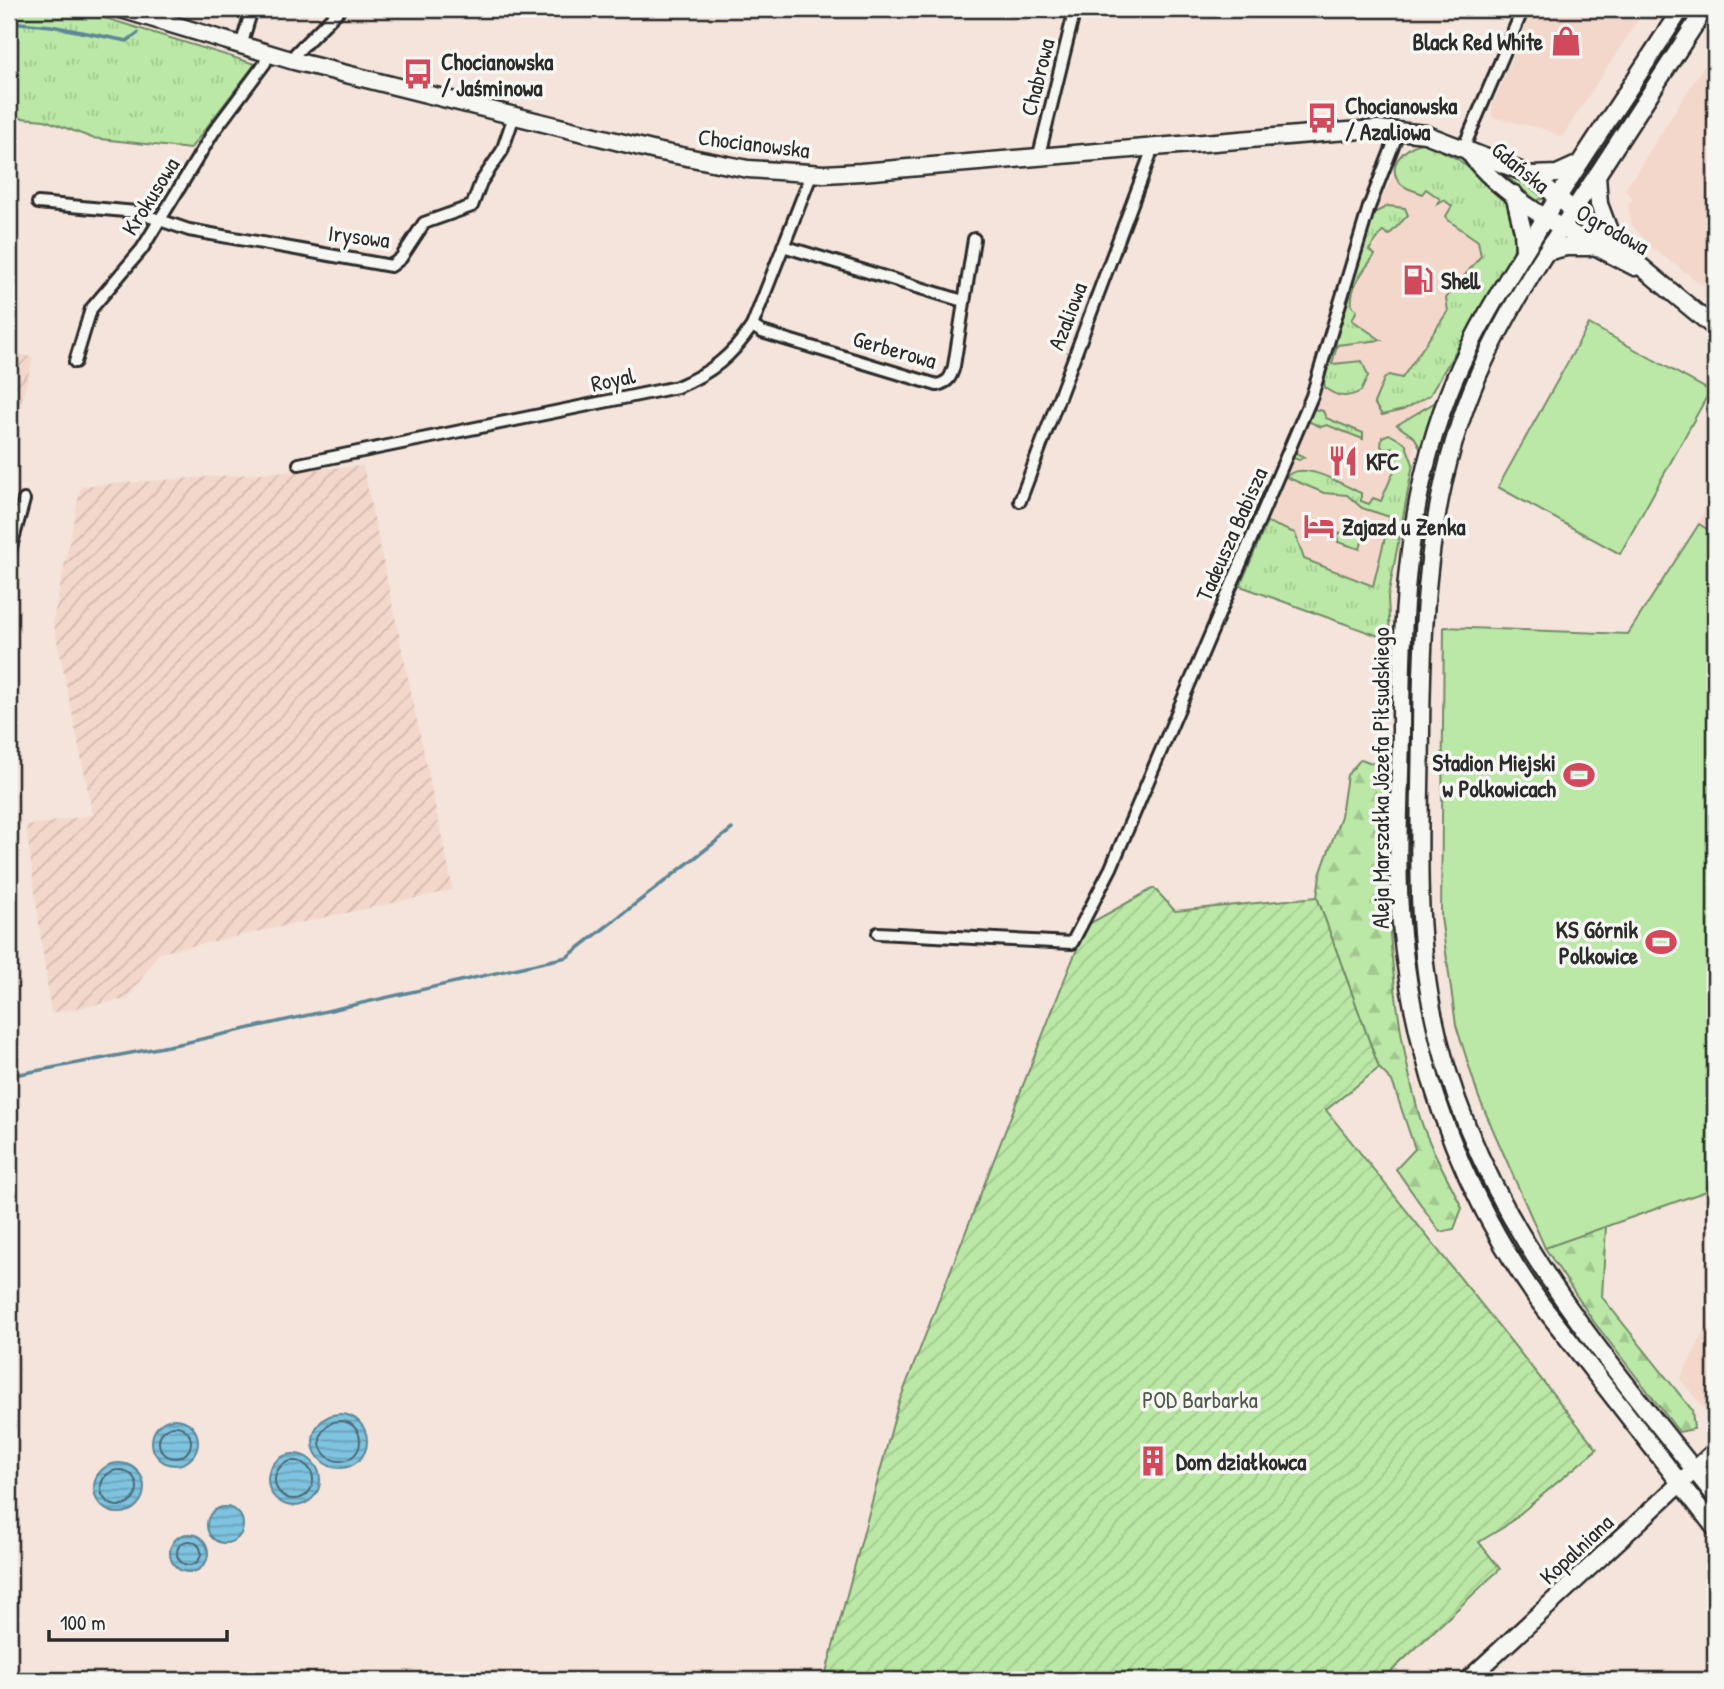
<svg xmlns="http://www.w3.org/2000/svg" width="1724" height="1689" font-family="'Patrick Hand',sans-serif">
<style>
.built{fill:#f3d7cb}
.industrial{fill:url(#industrial-furrows)}
.grass{fill:url(#grass-tufts);stroke:#738a68;stroke-width:2}
.forest{fill:url(#forest-firs);stroke:#738a68;stroke-width:2}
.garden{fill:url(#garden-furrows);stroke:#738a68;stroke-width:2}
.pitch{fill:#bbe8a6;stroke:#738a68;stroke-width:2}
.water{fill:url(#water-rules);stroke:#5d8697;stroke-width:2}
.lines{fill:none;stroke-linecap:round;stroke-linejoin:round}
.shore{stroke:#4c6873;stroke-width:2}
.stream{stroke:#5d8697;stroke-width:3.5}
.street-casing{stroke:#2b2b2b;stroke-width:16}
.secondary-casing{stroke:#2b2b2b;stroke-width:21}
.street{stroke:#f6f6f2;stroke-width:10}
.secondary{stroke:#f6f6f2;stroke-width:16}
.labels{text-anchor:middle;dominant-baseline:central;stroke-width:7;stroke-linejoin:round;paint-order:stroke}
.poi-label{font-size:23px;font-weight:bold;fill:#2b2b2b;stroke:#f6f6f2;text-anchor:start}
.street-label{font-size:23px;fill:#2b2b2b;stroke:#f6f6f2}
.park-label{font-size:23px;fill:#4f5a4a;stroke:#f6f6f2}
</style>
<defs>
<pattern id="industrial-furrows" width="10" height="10" patternUnits="userSpaceOnUse" patternTransform="scale(1.75)"><rect width="10" height="10" fill="#f3d7cb"/><path d="M-1 1l2-2M0 10L10 0M9 11l2-2" fill="none" stroke="#d0b9ae"/></pattern>
<pattern id="grass-tufts" width="24" height="20" patternUnits="userSpaceOnUse" patternTransform="scale(1.75)"><rect width="24" height="20" fill="#bbe8a6"/><path d="M3 7l-1-3M5 7V3M7 7l1-3M15 17l-1-3M17 17v-4M19 17l1-3" fill="none" stroke="#a1c78f"/></pattern>
<pattern id="forest-firs" width="22" height="20" patternUnits="userSpaceOnUse" patternTransform="scale(1.75)"><rect width="22" height="20" fill="#bbe8a6"/><path d="M5 1l3.5 6h-7zM16 11l3.5 6h-7z" fill="#a1c78f"/></pattern>
<pattern id="garden-furrows" width="10" height="10" patternUnits="userSpaceOnUse" patternTransform="scale(1.75)"><rect width="10" height="10" fill="#bbe8a6"/><path d="M-1 1l2-2M0 10L10 0M9 11l2-2" fill="none" stroke="#a1c78f"/></pattern>
<pattern id="water-rules" width="6" height="5" patternUnits="userSpaceOnUse" patternTransform="scale(1.75)"><rect width="6" height="5" fill="#7ec3df"/><path d="M0 2.5h6" fill="none" stroke="#679fb5"/></pattern>
</defs>
<rect width="100%" height="100%" fill="#f4e4db"/>
<filter id="ink" filterUnits="userSpaceOnUse"><feTurbulence type="fractalNoise" baseFrequency=".0143" numOctaves="2"/><feDisplacementMap in="SourceGraphic" scale="14" xChannelSelector="R" yChannelSelector="G"/><feConvolveMatrix kernelMatrix="1 2 1 2 8 2 1 2 1" color-interpolation-filters="sRGB"/></filter>
<g filter="url(#ink)">
<g class="built">
<polygon points="1533,9 1645,9 1562,137 1544,129 1492,117 1493,104"/>
<polygon points="1715,48 1715,294 1652,248 1632,225 1628,205 1633,198 1625,190"/>
<polygon points="1405,161 1510,242 1434,376 1418,429 1388,597 1390,640 1240,586 1324,381 1374,213 1395,172"/>
<polygon points="1715,484 1715,534 1699,524"/>
<polygon points="1715,1311 1715,1413 1711,1417 1680,1379"/>
</g>
<g class="industrial">
<polygon points="9,350 33,358 9,447"/>
<polygon points="363,466 453,890 159,953 127,999 51,1013 26,826 93,815 53,621 81,486"/>
</g>
<g class="grass">
<polygon points="9,9 76,9 255,64 190,149 92,138 45,120 9,117"/>
<path d="M 1424,142 L 1458,159 L 1508,202 C 1517,217 1517,236 1513,253 L 1430,395 L 1403,410 L 1382,415 L 1374,403 L 1384,379 L 1389,375 L 1402,378 L 1448,311 L 1446,298 L 1481,256 L 1478,241 L 1448,220 L 1446,216 L 1452,206 L 1444,200 L 1437,204 L 1440,199 L 1426,189 L 1422,194 C 1415,190 1407,190 1401,184 C 1384,165 1405,147 1424,142 Z"/>
<polygon points="1499,171 1529,181 1544,199 1536,200"/>
<path d="M 1388,206 L 1405,208 L 1408,215 L 1389,235 L 1383,231 L 1369,250 L 1375,255 C 1364,270 1349,287 1352,306 L 1357,310 L 1352,320 L 1381,340 L 1337,345 L 1332,364 L 1362,361 L 1368,376 L 1361,391 C 1347,399 1337,397 1325,388 L 1324,381 L 1374,213 Z"/>
<polygon points="1439,400 1422,452 1415,438 1397,425"/>
<polygon points="1313,409 1323,411 1326,418 1363,433 1363,439 1327,425 1321,427 1308,421 1294,452 1304,457 1299,460 1293,458 1292,456 1311,411"/>
<path d="M 1389,434 L 1405,443 L 1413,464 L 1388,597 L 1390,640 L 1240,586 L 1267,522 L 1295,533 L 1304,559 L 1373,586 L 1390,517 L 1362,508 L 1347,495 L 1324,493 L 1286,477 C 1303,459 1343,485 1361,493 L 1361,501 L 1369,504 L 1373,498 L 1381,501 L 1397,464 L 1389,460 L 1396,457 L 1392,447 L 1384,450 L 1381,446 L 1382,437 Z"/>
<polygon points="1359,525 1365,530 1360,549 1338,542 1338,534"/>
</g>
<g class="forest">
<path d="M 1361,759 L 1380,766 C 1389,886 1386,993 1418,1111 C 1427,1144 1448,1177 1462,1208 L 1454,1229 L 1440,1232 L 1396,1169 L 1415,1149 L 1392,1081 L 1379,1068 L 1317,897 L 1320,875 L 1341,816 L 1347,775 Z"/>
<polygon points="1606,1226 1602,1297 1692,1410 1694,1429 1679,1432 1594,1322 1545,1248 1551,1238"/>
</g>
<polygon class="garden" points="1154,888 1175,911 1317,897 1379,1068 1326,1110 1597,1449 1504,1527 1479,1542 1500,1569 1382,1680 824,1680 898,1405 1065,978 1087,925"/>
<g class="pitch">
<polygon points="1589,324 1710,391 1620,554 1498,487"/>
<polygon points="1699,524 1715,534 1715,1188 1545,1248 1479,1098 1456,1025 1441,917 1444,627 1628,634"/>
</g>
<g class="water">
<circle cx="340" cy="1441" r="27"/>
<circle cx="175" cy="1442" r="23"/>
<circle cx="294" cy="1480" r="26"/>
<circle cx="119" cy="1488" r="25"/>
<circle cx="225" cy="1525" r="18"/>
<circle cx="189" cy="1553" r="19"/>
</g>
<g class="lines">
<g class="shore">
<circle cx="340" cy="1441" r="20"/>
<circle cx="175" cy="1442" r="16"/>
<circle cx="294" cy="1480" r="19"/>
<circle cx="119" cy="1488" r="18"/>
<circle cx="189" cy="1553" r="12"/>
</g>
<g class="stream">
<polyline points="9,22 51,26 127,41 138,33"/>
<polyline points="9,1076 184,1043 567,957 732,829"/>
</g>
<g class="street-casing">
<g id="street">
<polyline points="241,46 252,9"/>
<polyline points="294,61 296,53 340,9"/>
<polyline points="1463,149 1523,9"/>
<polyline points="1039,155 1075,9"/>
<polyline points="38,203 136,212 189,230 391,266 401,258 424,223 472,206 481,182 502,151 514,116"/>
<polyline points="783,246 963,301"/>
<path d="M 752,326 L 762,332 L 937,385 C 949,382 951,377 954,366 L 974,239"/>
<polyline points="75,362 91,309 142,249 214,131 265,63 268,54"/>
<path d="M 299,464 L 677,387 C 711,373 732,356 752,326 L 812,173"/>
<polyline points="1020,501 1150,156 1149,146"/>
<polyline points="9,554 24,500"/>
<polyline points="878,933 1072,943 1111,868 1312,396 1369,207 1399,130"/>
</g>
</g>
<g class="secondary-casing">
<g id="secondary">
<polyline points="121,9 294,61 656,151 748,169 824,174 861,172 1334,132 1378,129 1425,134 1531,175 1715,328"/>
<path d="M 1681,9 C 1637,78 1590,145 1547,215 C 1514,269 1479,321 1454,380 C 1407,492 1401,611 1401,731 C 1400,798 1395,868 1402,934 C 1416,1069 1463,1194 1541,1304 L 1715,1528"/>
<path d="M 1705,9 C 1669,64 1633,120 1597,175 C 1554,239 1510,303 1479,373 C 1429,487 1422,606 1421,729 C 1420,822 1414,917 1432,1009 C 1471,1207 1595,1344 1715,1496"/>
<path d="M 1469,152 C 1499,198 1586,242 1635,267"/>
<polyline points="1531,175 1557,174 1579,164"/>
<polyline points="1597,175 1599,204 1611,236"/>
<polyline points="1514,194 1523,231 1524,250"/>
<polyline points="1546,252 1566,247 1590,247"/>
<polyline points="1468,1680 1715,1451"/>
</g>
</g>
<use href="#street" class="street"/>
<use href="#secondary" class="secondary"/>
</g>
</g>
<defs>
<g id="shop-bare" transform="scale(2.415)"><path d="M-5-2.5h2.3a2.7 3.5 0 0 1 5.4 0H5L5.5 6h-11ZM-1.5-2.5h3a1.5 2.3 0 0 0-3 0Z" fill="#d1495b" stroke="#f6f6f2" stroke-width="2.5" paint-order="stroke"/></g>
<g id="bus-bare" transform="scale(2.415)"><path d="M-5-6H5V4H4V6H2V4H-2V6H-4V4H-5ZM-3.5-4V0h7V-4ZM-3.5 1.2v1.5H-2V1.2ZM2 1.2v1.5H3.5V1.2Z" fill="#d1495b" stroke="#f6f6f2" stroke-width="2.5" paint-order="stroke"/></g>
<g id="fuel-bare" transform="scale(2.415)"><path d="M-5.5-6h7V0h2V4h1.3V-2.5L3-4.5l.8-.8L6-3V5H2.5V1h-1V6h-7ZM-4.2-4.7v3.2H.2V-4.7Z" fill="#d1495b" stroke="#f6f6f2" stroke-width="2.5" paint-order="stroke"/></g>
<g id="restaurant-bare" transform="scale(2.415)"><path d="M-5-6h1v4h1v-4h1v4h1v-4h1v5L-1.5 .5V6h-2V.5L-5-1ZM5-6V6H3V1.5H1.5Q1.5-4 5-6Z" fill="#d1495b" stroke="#f6f6f2" stroke-width="2.5" paint-order="stroke"/></g>
<g id="hotel-bare" transform="scale(2.415)"><path d="M-6-4.5h1.5V1H6V5H4.5V3h-9V5H-6ZM-4 0a1.8 1.8 0 1 1 3.6 0ZM.5 0V-2.5h3Q6-2.5 6 0Z" fill="#d1495b" stroke="#f6f6f2" stroke-width="2.5" paint-order="stroke"/></g>
<g id="stadium-bare" transform="scale(2.415)"><path d="M0-5a6.5 5 0 1 0 0 10a6.5 5 0 1 0 0-10ZM-3.5-1.8h7v3.6h-7Z" fill="#d1495b" stroke="#f6f6f2" stroke-width="2.5" paint-order="stroke"/></g>
<g id="building-bare" transform="scale(2.415)"><path d="M-4-6H4V6H1V3H-1V6H-4ZM-2.5-4.3h1.7v1.8h-1.7ZM.8-4.3h1.7v1.8H.8ZM-2.5-1h1.7V.8h-1.7ZM.8-1h1.7V.8H.8Z" fill="#d1495b" stroke="#f6f6f2" stroke-width="2.5" paint-order="stroke"/></g>
</defs>
<g fill-rule="evenodd">
<use href="#shop-bare" x="1566" y="41"/>
<use href="#bus-bare" x="418" y="74"/>
<use href="#bus-bare" x="1322" y="118"/>
<use href="#fuel-bare" x="1418" y="280"/>
<use href="#restaurant-bare" x="1343" y="461"/>
<use href="#hotel-bare" x="1319" y="526"/>
<use href="#stadium-bare" x="1579" y="775"/>
<use href="#stadium-bare" x="1661" y="942"/>
<use href="#building-bare" x="1153" y="1461"/>
</g>
<g class="labels">
<g class="poi-label">
<text x="1543" y="41" text-anchor="end">Black Red White</text>
<text x="441" y="61">Chocianowska<tspan x="441" dy="26">/ Jaśminowa</tspan></text>
<text x="1345" y="105">Chocianowska<tspan x="1345" dy="26">/ Azaliowa</tspan></text>
<text x="1441" y="280">Shell</text>
<text x="1366" y="461">KFC</text>
<text x="1342" y="526">Zajazd u Zenka</text>
<text x="1556" y="762" text-anchor="end">Stadion Miejski<tspan x="1556" dy="26">w Polkowicach</tspan></text>
<text x="1638" y="929" text-anchor="end">KS Górnik<tspan x="1638" dy="26">Polkowice</tspan></text>
<text x="1176" y="1461">Dom działkowca</text>
</g>
<g class="street-label">
<text transform="translate(1037 77) rotate(-76)">Chabrowa</text>
<text transform="translate(754 143) rotate(7)">Chocianowska</text>
<text transform="translate(1521 167) rotate(39)">Gdańska</text>
<text transform="translate(150 196) rotate(-58)">Krokusowa</text>
<text transform="translate(1613 229) rotate(29)">Ogrodowa</text>
<text transform="translate(359 236) rotate(7)">Irysowa</text>
<text transform="translate(1067 316) rotate(-69)">Azaliowa</text>
<text transform="translate(895 349) rotate(16)">Gerberowa</text>
<text transform="translate(613 379) rotate(-12)">Royal</text>
<text transform="translate(1231 534) rotate(-66)">Tadeusza Babisza</text>
<text transform="translate(1380 778) rotate(-90)">Aleja Marszałka Józefa Piłsudskiego</text>
<text transform="translate(1576 1549) rotate(-43)">Kopalniana</text>
</g>
<g class="park-label">
<text x="1200" y="1399">POD Barbarka</text>
</g>
</g>
<rect width="1724" height="1689" fill="none" stroke="#f6f6f2" stroke-width="35"/>
<rect x="18" y="18" width="1689" height="1654" fill="none" stroke="#2b2b2b" stroke-width="2.5" filter="url(#ink)"/>
<path d="M49 1630v10h178v-10" fill="none" stroke="#2b2b2b" stroke-width="3.5"/>
<text x="60" y="1630" font-size="21" fill="#2b2b2b" stroke="#f6f6f2" stroke-width="5" paint-order="stroke">100 m</text>
</svg>
